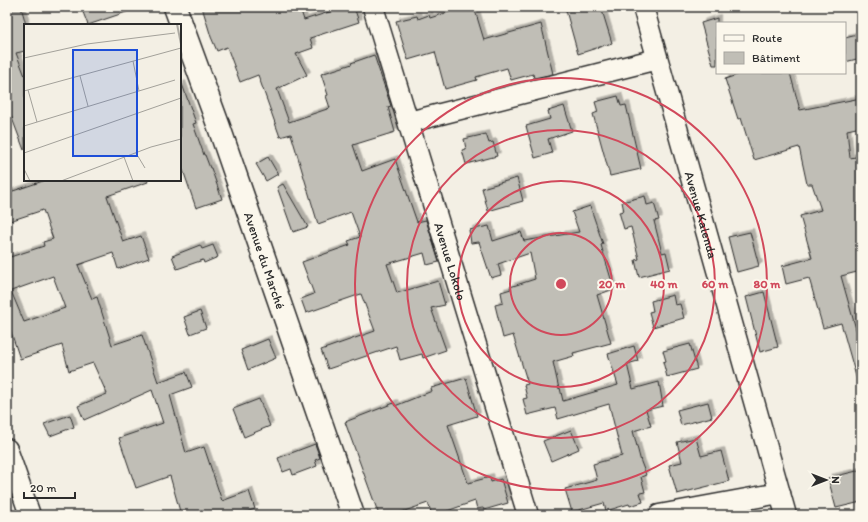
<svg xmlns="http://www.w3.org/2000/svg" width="868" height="522" font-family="Itim,sans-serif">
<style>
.building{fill:#c0beb6;stroke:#2b2b2b;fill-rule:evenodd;filter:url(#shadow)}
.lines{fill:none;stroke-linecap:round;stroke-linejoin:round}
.street-casing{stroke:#2b2b2b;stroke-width:23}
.secondary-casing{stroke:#2b2b2b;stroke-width:25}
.street{stroke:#fbf7ec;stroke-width:20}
.secondary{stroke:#fbf7ec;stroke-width:22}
.ring{fill:none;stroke:#d1495b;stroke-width:2}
.labels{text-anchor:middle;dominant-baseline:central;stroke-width:4;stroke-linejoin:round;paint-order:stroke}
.street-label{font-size:13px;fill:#2b2b2b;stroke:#fbf7ec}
.inset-river{fill:none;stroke:#aca9a2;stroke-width:2}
.inset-road{fill:none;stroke:#a3a19a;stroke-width:1}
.view{fill:#1d4ed8;fill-opacity:0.15;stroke:#1d4ed8;stroke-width:2}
.inset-edge{fill:none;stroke:#2b2b2b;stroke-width:2}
.centre{fill:#d1495b;stroke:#fbf7ec;stroke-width:2}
.ring-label{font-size:12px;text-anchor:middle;font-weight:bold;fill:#d1495b;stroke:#fbf7ec;stroke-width:4;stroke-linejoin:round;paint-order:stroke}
</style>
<defs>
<filter id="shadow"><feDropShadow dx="3.5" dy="-3.5" stdDeviation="0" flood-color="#0004"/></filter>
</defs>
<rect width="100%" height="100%" fill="#f3efe4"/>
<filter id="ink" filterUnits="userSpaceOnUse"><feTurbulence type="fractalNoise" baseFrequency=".025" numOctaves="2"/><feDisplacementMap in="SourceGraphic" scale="8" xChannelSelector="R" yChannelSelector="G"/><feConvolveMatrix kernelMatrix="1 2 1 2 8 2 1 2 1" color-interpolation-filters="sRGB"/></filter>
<g filter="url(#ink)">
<g class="building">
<polygon points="7,7 21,7 25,21 25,51 16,53 25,76 25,149 24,150 7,105"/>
<polygon points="81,7 135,7 135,9 88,25"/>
<polygon points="202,7 298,7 299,12 301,11 304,20 345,7 354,7 359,22 310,38 313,48 296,54 307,75 277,89 289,122 330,108 326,96 328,95 321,74 352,64 351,63 374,55 391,106 388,107 395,132 353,145 362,171 395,159 417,222 426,220 439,262 427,265 424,253 387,264 397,293 438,281 445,305 431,308 446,350 423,358 422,354 400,360 396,346 328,369 321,350 375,331 361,294 306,313 301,299 314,294 302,262 350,245 348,241 360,237 351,212 318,224 291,134 280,137 258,75 240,82 227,47 217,51 211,37"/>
<polygon points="454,7 474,7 484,40 541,24 553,74 534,78 533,74 511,80 507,68 476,77 477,80 445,89 435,52 408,60 396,21 417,16 418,19 429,15 430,18 455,10"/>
<polygon points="565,7 601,7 612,43 578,54"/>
<polygon points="717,18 717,65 713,65 701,23"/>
<polygon points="861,34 861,58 845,62 845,38"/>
<polygon points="743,73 790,73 800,110 861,98 861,127 847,130 850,158 861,156 861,271 841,276 861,347 861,380 857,380 841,323 823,328 809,278 786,284 782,266 812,258 800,216 821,210 812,184 807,184 799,147 754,160 741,118 738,119 725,79"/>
<polygon points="182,84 196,123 193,124 204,155 205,155 210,168 211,168 222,199 196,208 183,170 180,171 180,85"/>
<polygon points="618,96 621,106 626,105 641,169 610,176 593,114 598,112 595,102"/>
<polygon points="564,106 572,131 548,139 552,153 535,158 526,126 550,119 548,111"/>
<polygon points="486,134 489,143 493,142 497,156 466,164 462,150 466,149 464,139"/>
<polygon points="268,157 278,174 266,181 256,164"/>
<polygon points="517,178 523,201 488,211 482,188"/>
<path d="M 46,180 L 147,180 L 148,182 L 107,196 L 123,242 L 141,236 L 149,258 L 118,269 L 113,253 L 78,265 L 92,299 L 97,297 L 112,345 L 142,335 L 158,382 L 186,372 L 192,387 L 170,395 L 186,453 L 204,447 L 222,501 L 249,491 L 255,509 L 237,515 L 181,515 L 170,476 L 136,488 L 119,438 L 163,423 L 152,390 L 84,420 L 78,406 L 107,394 L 93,363 L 69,371 L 62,345 L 20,359 L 7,320 L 7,258 L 44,246 L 43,242 L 53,239 L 43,210 L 7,222 L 7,193 ZM 53,276 L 65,308 L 24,322 L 11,291 Z"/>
<polygon points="283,184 308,227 293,232 277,187"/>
<polygon points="645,196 647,205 654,203 659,220 654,221 662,253 666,252 670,269 639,277 635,260 639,259 631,227 624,229 619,212 624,211 622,202"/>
<polygon points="590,206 603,244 601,245 614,289 597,295 611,343 573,353 574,356 553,362 559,389 560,388 563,401 618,385 608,354 634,346 638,361 627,364 633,389 659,382 663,406 646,410 651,426 633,431 641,462 646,475 641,477 645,492 640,493 643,502 630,506 629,504 606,511 604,503 572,512 565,489 597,480 593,464 622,456 609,404 558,419 555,408 527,415 523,399 527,398 524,385 528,384 513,335 503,338 495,305 503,303 501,292 511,289 510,287 535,279 530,253 498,264 501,275 491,278 479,242 471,243 469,230 489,226 493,241 521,232 524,241 579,232 572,212"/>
<polygon points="750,232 759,266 737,272 728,237"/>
<polygon points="200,245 202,249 213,245 218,257 204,263 203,260 177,269 172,256"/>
<polygon points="764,292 778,347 760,352 746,297"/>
<polygon points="673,295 675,305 680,304 684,318 653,327 649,312 653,311 651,301"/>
<polygon points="200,311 206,328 190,334 184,317"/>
<polygon points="268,339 276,358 248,370 241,350"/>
<polygon points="690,344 697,369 667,377 663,362 666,361 663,351"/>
<polygon points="466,378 477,416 448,425 468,483 490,477 491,482 501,479 508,503 484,510 483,508 477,509 475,501 436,515 432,515 428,503 393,515 379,515 345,422 394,403 395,406 432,391 431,388"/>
<polygon points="259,399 270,426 244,437 233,409"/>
<polygon points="708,402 712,417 681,425 677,410"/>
<polygon points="70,415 74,427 50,436 44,424"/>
<polygon points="571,430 579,449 551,461 543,441"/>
<polygon points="696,438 701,456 721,451 729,481 677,494 669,465 682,462 677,442"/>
<polygon points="315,444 320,458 315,460 317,466 293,475 291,469 283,472 278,458"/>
<polygon points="861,470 861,502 836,508 828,478"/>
</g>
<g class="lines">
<g class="street-casing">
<g id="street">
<path id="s1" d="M 373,7 L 528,515"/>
<path id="s2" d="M 643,7 L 786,515"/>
<polyline points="409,122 657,59"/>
<polyline points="7,449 30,515"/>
<polyline points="659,515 780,493"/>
</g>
</g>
<g class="secondary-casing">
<g id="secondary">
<path id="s3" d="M 175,7 L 219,127 L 353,515"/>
</g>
</g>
<use href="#street" class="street"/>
<use href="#secondary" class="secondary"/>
</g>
</g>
<g class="ring">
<circle cx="561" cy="284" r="51"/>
<circle cx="561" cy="284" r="103"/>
<circle cx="561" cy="284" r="154"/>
<circle cx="561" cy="284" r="206"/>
</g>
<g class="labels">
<g class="street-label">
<text stroke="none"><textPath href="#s2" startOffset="216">Avenue Kalenda</textPath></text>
<text stroke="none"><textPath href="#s3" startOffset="269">Avenue du Marché</textPath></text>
<text stroke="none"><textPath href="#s1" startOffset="266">Avenue Lokolo</textPath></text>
</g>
</g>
<g transform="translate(24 24)">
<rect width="157" height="157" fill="#f3efe4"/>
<path class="inset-river" d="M 153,0 L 157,20"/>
<path class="inset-road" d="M 0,34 L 63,20 L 151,9M 109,37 L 115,67M 56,52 L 64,82M 4,66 L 13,98M 0,67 L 157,24M 0,102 L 151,56M 0,129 L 157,74M 112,129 L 121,144M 100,133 L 109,157M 0,145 L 6,157M 37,157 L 127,123 L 157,115"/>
<path class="view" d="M 49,26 L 113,26 L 113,132 L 49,132 Z"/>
<rect width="157" height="157" class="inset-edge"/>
</g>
<circle cx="561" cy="284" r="6" class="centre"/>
<g class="ring-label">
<text x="612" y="288">20 m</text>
<text x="664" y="288">40 m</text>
<text x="715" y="288">60 m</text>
<text x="767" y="288">80 m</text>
</g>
<rect width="868" height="522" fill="none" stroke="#fbf7ec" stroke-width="24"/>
<rect x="12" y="12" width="844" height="498" fill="none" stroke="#2b2b2b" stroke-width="1.5" filter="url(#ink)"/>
<rect x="716" y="22" width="130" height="52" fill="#fbf7ec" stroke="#a8a59f"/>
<rect x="724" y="35" width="20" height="6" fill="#fbf7ec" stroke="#a8a59f"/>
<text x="752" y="42" font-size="12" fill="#2b2b2b">Route</text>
<rect x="724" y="52" width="20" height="12" fill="#c0beb6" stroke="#a8a59f"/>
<text x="752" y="62" font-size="12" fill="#2b2b2b">Bâtiment</text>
<g transform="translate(826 480) rotate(90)" stroke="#fbf7ec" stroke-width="3" paint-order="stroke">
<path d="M0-3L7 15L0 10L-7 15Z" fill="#2b2b2b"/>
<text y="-6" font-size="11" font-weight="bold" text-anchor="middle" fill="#2b2b2b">N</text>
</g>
<path d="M24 492v6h51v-6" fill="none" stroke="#2b2b2b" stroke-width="2"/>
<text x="30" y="492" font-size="12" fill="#2b2b2b" stroke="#fbf7ec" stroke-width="3" paint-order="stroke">20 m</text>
</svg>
